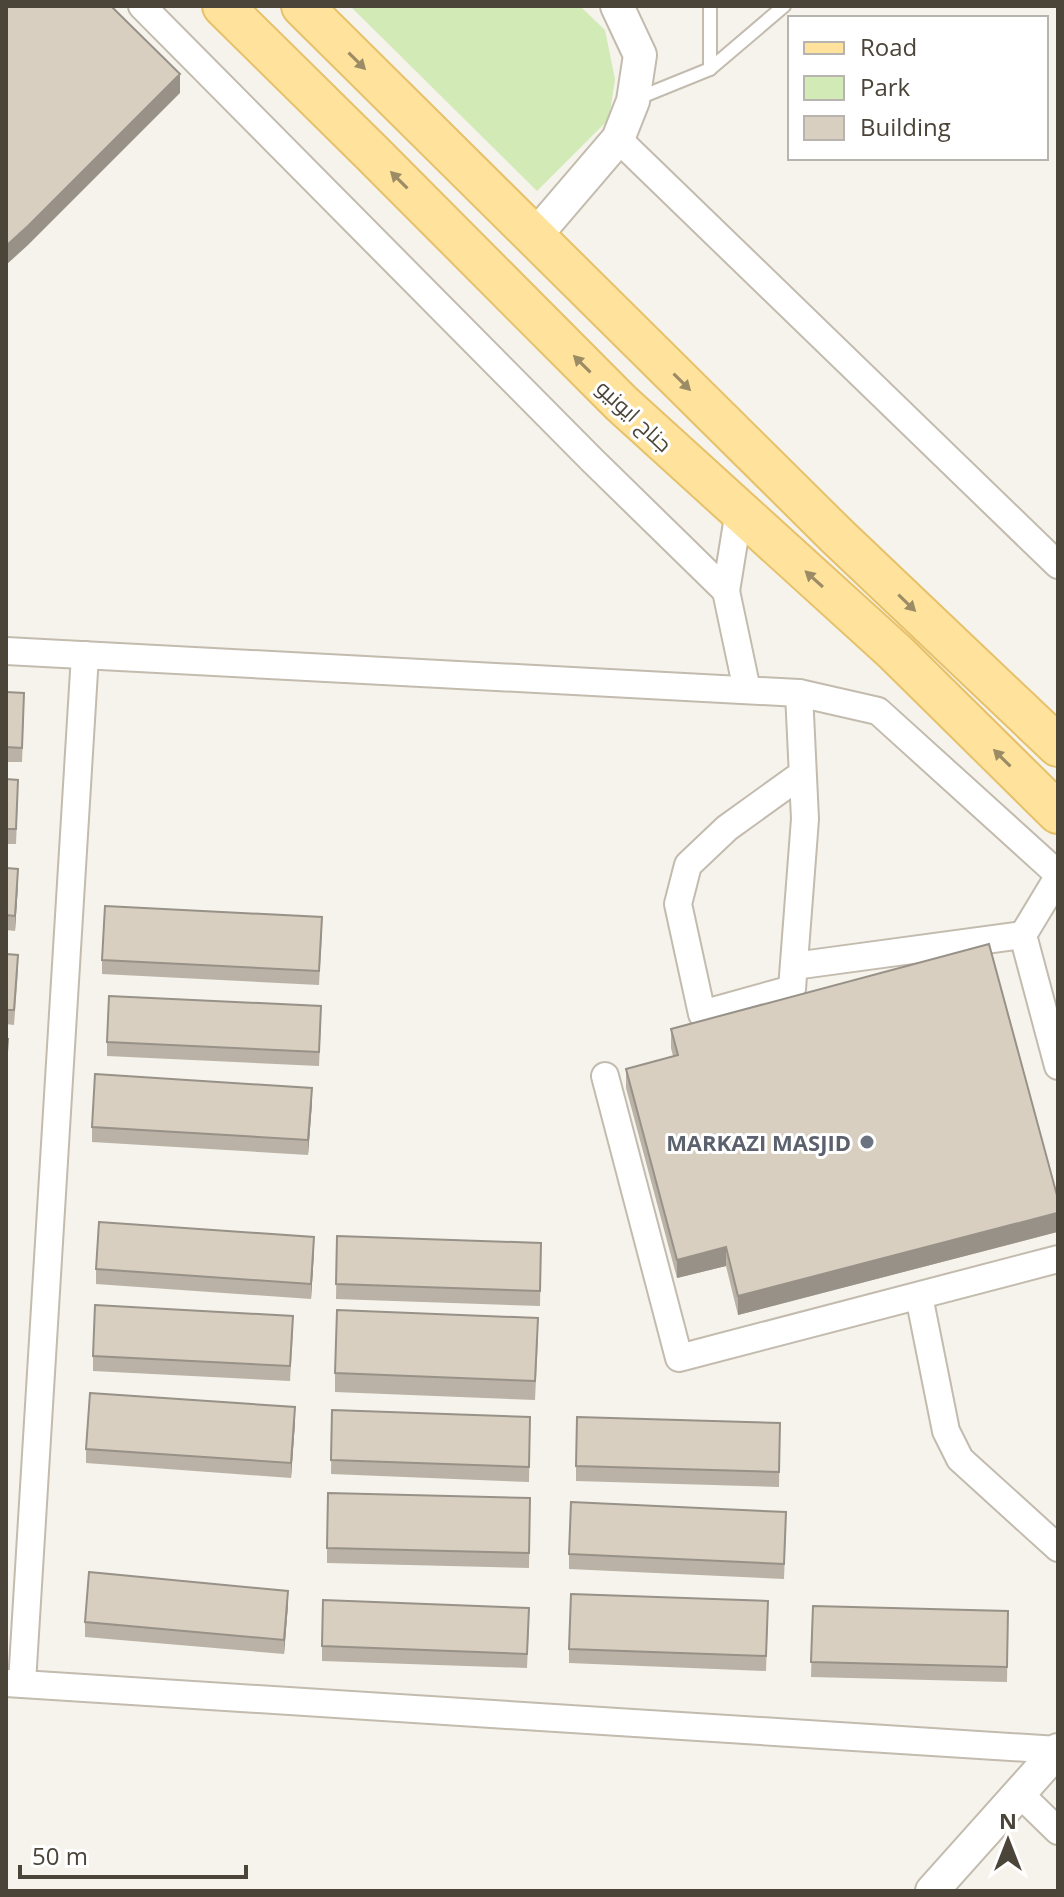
<svg xmlns="http://www.w3.org/2000/svg" width="1064" height="1897" font-family="'Open Sans',Cairo,sans-serif">
<style>
.green{fill:#d2eab5}
.lines{fill:none;stroke-linecap:round;stroke-linejoin:round}
.service-casing{stroke:#c2bbae;stroke-width:16}
.minor-casing{stroke:#c2bbae;stroke-width:30}
.tertiary-casing{stroke:#c2bbae;stroke-width:36}
.primary-casing{stroke:#e6c16a;stroke-width:44}
.service{stroke:#fff;stroke-width:12}
.minor{stroke:#fff;stroke-width:26}
.tertiary{stroke:#fff;stroke-width:32}
.primary{stroke:#ffe39c;stroke-width:40}
.wall{fill:#bab2a6}
.shaded-wall{fill:#979187}
.building{fill:#d8cfc1;stroke:#979187;stroke-width:2}
.oneway{fill:#9c8c66}
.worship-dot{fill:#6b7280;stroke:#fff;stroke-width:3}
.labels{text-anchor:middle;dominant-baseline:central;stroke-width:6;stroke-linejoin:round;paint-order:stroke}
.street-label{font-size:22px;fill:#4b4439;stroke:#fff}
.worship-label{font-size:22px;font-weight:bold;fill:#5b616d;stroke:#fff;text-anchor:end}
</style>
<rect width="100%" height="100%" fill="#f6f3ec"/>
<polygon class="green" points="350,6 580,6 605,30 615,79 609,119 537,191"/>
<g class="lines">
<g class="service-casing">
<g id="service">
<polyline points="710,6 710,69"/>
<polyline points="636,99 710,69 784,6"/>
</g>
</g>
<g class="minor-casing">
<g id="minor">
<polyline points="142,6 592,460 726,591 747,690"/>
<polyline points="618,139 1058,565"/>
<polyline points="726,591 739,511"/>
<polyline points="6,651 799,693 878,711 1058,874"/>
<polyline points="799,693 805,819 792,989 702,1014 678,904 688,865 727,828 802,774"/>
<polyline points="1058,877 1023,935 1058,1066"/>
<polyline points="794,966 1023,935"/>
<polyline points="605,1076 679,1358 1058,1259"/>
<polyline points="919,1296 946,1431 960,1459 1058,1548"/>
<polyline points="6,1683 1058,1750"/>
<polyline points="22,1683 85,655"/>
<polyline points="1019,1793 1058,1831"/>
</g>
</g>
<g class="tertiary-casing">
<g id="tertiary">
<polyline points="535,236 618,139 633,101 640,55 617,6"/>
<polyline points="932,1891 1058,1750"/>
</g>
</g>
<g class="primary-casing">
<g id="primary">
<polyline points="223,6 372,153 621,403 895,652 1058,813"/>
<polyline points="302,6 837,536 1058,746"/>
</g>
</g>
<use href="#service" class="service"/>
<use href="#minor" class="minor"/>
<use href="#tertiary" class="tertiary"/>
<use href="#primary" class="primary"/>
</g>
<g class="wall">
<polygon points="6,692 24,708 22,762 6,762"/>
<polygon points="6,779 18,794 16,844 6,844"/>
<polygon points="6,868 18,884 15,931 6,930"/>
<polygon points="322,932 319,985 102,974 102,960"/>
<polygon points="6,954 18,970 14,1025 6,1024"/>
<polygon points="321,1021 319,1066 107,1056 107,1042"/>
<polygon points="671,1029 1058,1199 1057,1232 738,1315 726,1266 677,1278 626,1088 626,1069 673,1056 671,1048"/>
<polygon points="312,1103 308,1155 92,1142 92,1127"/>
<polygon points="337,1236 541,1243 540,1306 336,1299"/>
<polygon points="314,1251 311,1299 96,1284 96,1269"/>
<polygon points="293,1331 290,1381 93,1371 93,1356"/>
<polygon points="538,1337 535,1400 335,1392 335,1373"/>
<polygon points="332,1410 530,1417 529,1482 331,1474"/>
<polygon points="295,1422 291,1478 86,1463 86,1449"/>
<polygon points="780,1423 779,1487 576,1481 576,1466"/>
<polygon points="530,1498 529,1568 327,1563 327,1548"/>
<polygon points="786,1527 784,1579 569,1569 569,1554"/>
<polygon points="288,1605 284,1654 85,1637 85,1622"/>
<polygon points="813,1606 1008,1611 1007,1682 811,1677"/>
<polygon points="768,1616 766,1671 569,1663 569,1649"/>
<polygon points="529,1623 527,1668 322,1661 322,1646"/>
</g>
<g class="shaded-wall">
<polygon points="180,74 180,93 28,245 6,265 6,246"/>
<polygon points="18,869 18,884 15,931 15,916"/>
<polygon points="312,1088 312,1103 308,1155 308,1140"/>
<polygon points="1058,1211 1057,1232 738,1315 738,1296"/>
<polygon points="314,1237 314,1251 311,1299 311,1284"/>
<polygon points="726,1247 726,1266 677,1278 677,1260"/>
<polygon points="295,1407 295,1422 291,1478 291,1463"/>
<polygon points="288,1591 288,1605 284,1654 284,1640"/>
</g>
<g class="building">
<polygon points="6,6 111,6 180,74 28,226 6,246"/>
<polygon points="6,692 24,693 22,748 6,747"/>
<polygon points="6,779 18,780 16,829 6,829"/>
<polygon points="6,868 18,869 15,916 6,915"/>
<polygon points="105,906 322,917 319,971 102,960"/>
<polygon points="989,944 1058,1199 1057,1213 738,1296 726,1247 677,1260 626,1069 678,1055 671,1029"/>
<polygon points="6,954 18,955 14,1010 6,1010"/>
<polygon points="109,996 321,1006 319,1052 107,1042"/>
<polygon points="6,1039 8,1039 6,1066"/>
<polygon points="95,1074 312,1088 308,1140 92,1127"/>
<polygon points="99,1222 314,1237 311,1284 96,1269"/>
<polygon points="337,1236 541,1243 540,1291 336,1284"/>
<polygon points="95,1305 293,1316 290,1366 93,1356"/>
<polygon points="337,1310 538,1318 535,1381 335,1373"/>
<polygon points="90,1393 295,1407 291,1463 86,1449"/>
<polygon points="332,1410 530,1417 529,1467 331,1460"/>
<polygon points="577,1417 780,1423 779,1472 576,1466"/>
<polygon points="328,1493 530,1498 529,1553 327,1548"/>
<polygon points="571,1502 786,1512 784,1564 569,1554"/>
<polygon points="89,1572 288,1591 284,1640 85,1622"/>
<polygon points="571,1594 768,1601 766,1656 569,1649"/>
<polygon points="323,1600 529,1608 527,1654 322,1646"/>
<polygon points="813,1606 1008,1611 1007,1667 811,1662"/>
</g>
<defs><path id="oneway-solid" d="M-6-.8H1V-3.2L6.5 0L1 3.2V.8H-6Z" transform="scale(2)"/></defs>
<g class="oneway">
<use href="#oneway-solid" transform="translate(357 61) rotate(45)"/>
<use href="#oneway-solid" transform="translate(399 180) rotate(-135)"/>
<use href="#oneway-solid" transform="translate(582 364) rotate(-135)"/>
<use href="#oneway-solid" transform="translate(682 382) rotate(45)"/>
<use href="#oneway-solid" transform="translate(814 579) rotate(-138)"/>
<use href="#oneway-solid" transform="translate(907 603) rotate(44)"/>
<use href="#oneway-solid" transform="translate(1002 758) rotate(-135)"/>
</g>
<circle class="worship-dot" cx="867" cy="1142" r="8"/>
<g class="labels">
<g class="street-label">
<text transform="translate(635 415) rotate(43)">جناح ایونیو</text>
</g>
<g class="worship-label">
<text x="851" y="1142">MARKAZI MASJID</text>
</g>
</g>
<rect width="1064" height="1897" fill="none" stroke="#4b4439" stroke-width="16"/>
<rect x="788" y="16" width="260" height="144" fill="#ffffff" stroke="#b7b4b0" stroke-width="2"/>
<rect x="804" y="42" width="40" height="12" fill="#ffe39c" stroke="#b7b4b0" stroke-width="2"/>
<text x="860" y="56" font-size="24" fill="#4b4439">Road</text>
<rect x="804" y="76" width="40" height="24" fill="#d2eab5" stroke="#b7b4b0" stroke-width="2"/>
<text x="860" y="96" font-size="24" fill="#4b4439">Park</text>
<rect x="804" y="116" width="40" height="24" fill="#d8cfc1" stroke="#b7b4b0" stroke-width="2"/>
<text x="860" y="136" font-size="24" fill="#4b4439">Building</text>
<g transform="translate(1008 1841)" stroke="#ffffff" stroke-width="6" paint-order="stroke">
<path d="M0-6L14 30L0 20L-14 30Z" fill="#4b4439"/>
<text y="-12" font-size="22" font-weight="bold" text-anchor="middle" fill="#4b4439">N</text>
</g>
<path d="M20 1865v12h226v-12" fill="none" stroke="#4b4439" stroke-width="4"/>
<text x="32" y="1865" font-size="24" fill="#4b4439" stroke="#ffffff" stroke-width="6" paint-order="stroke">50 m</text>
</svg>
